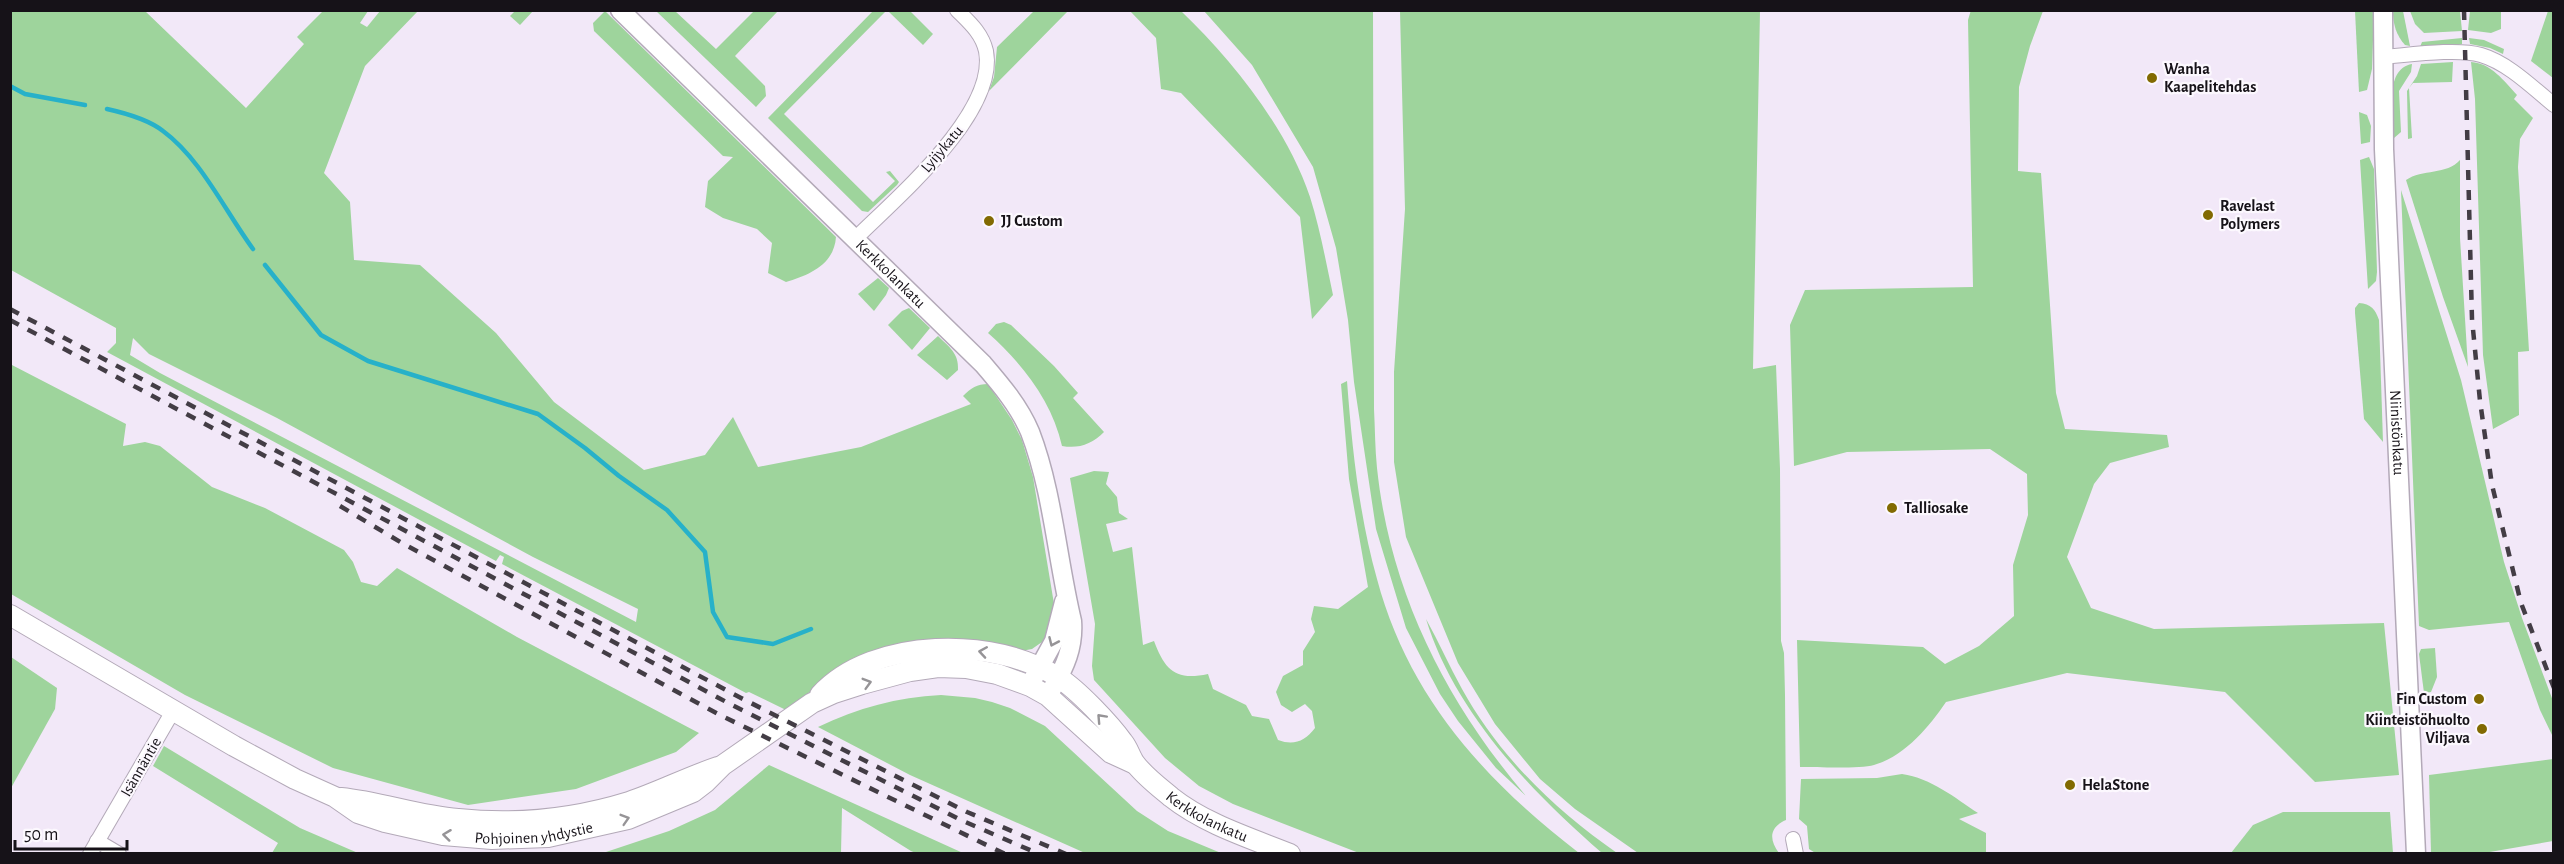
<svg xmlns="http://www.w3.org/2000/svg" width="2564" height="864" font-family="'Alegreya Sans',sans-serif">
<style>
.green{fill:#9ed49c;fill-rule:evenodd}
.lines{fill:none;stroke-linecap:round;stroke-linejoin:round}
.stream{stroke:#27b1c9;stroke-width:4.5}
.minor-casing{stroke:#b3a9b8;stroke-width:16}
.tertiary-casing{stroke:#b3a9b8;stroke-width:21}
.secondary-casing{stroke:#b3a9b8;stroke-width:22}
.minor{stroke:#fff;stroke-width:14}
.tertiary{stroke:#fff;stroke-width:18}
.secondary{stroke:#fff;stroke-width:20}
.rail{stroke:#433d45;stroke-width:4.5;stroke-dasharray:10 10;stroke-linecap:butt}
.oneway{stroke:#969497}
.poi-dot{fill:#826a02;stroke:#fcf8fe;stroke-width:2}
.labels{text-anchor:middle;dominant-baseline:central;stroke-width:4.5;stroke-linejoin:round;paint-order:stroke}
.poi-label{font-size:16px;font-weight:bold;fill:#161218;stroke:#fcf8fe;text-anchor:start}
.street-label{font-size:16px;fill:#161218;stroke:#fcf8fe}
</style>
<rect width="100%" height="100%" fill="#f2e8f8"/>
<g class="green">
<path d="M 1971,10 L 2043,11 L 2030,46 L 2019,87 L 2018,171 L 2041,173 L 2056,393 L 2065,429 L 2167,435 L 2169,447 L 2110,463 L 2094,484 L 2067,557 L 2091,608 L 2154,629 L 2384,623 L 2399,775 L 2315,782 L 2225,692 L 2067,673 L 1946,702 C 1929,727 1905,756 1874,765 C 1860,769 1817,767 1800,767 L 1797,640 L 1923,647 L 1945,664 L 1979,646 L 2014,616 L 2013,565 L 2028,515 L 2027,474 L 1990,449 L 1847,452 L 1794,466 L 1790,325 L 1805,290 L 1973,287 L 1968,20 Z"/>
<path d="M 11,11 L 145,11 L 246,108 L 304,44 L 297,37 L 323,11 L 368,11 L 360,23 L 367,27 L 380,11 L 418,11 L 365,66 L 324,173 L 350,202 L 354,260 L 420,265 L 496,333 L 554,402 L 644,470 L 705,455 L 733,417 L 758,467 L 861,447 L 971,404 L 963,396 C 971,388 977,384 988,384 L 1012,420 L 1022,440 L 1033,477 L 1055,610 L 1049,632 L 1042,642 L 1032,649 L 1021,651 L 839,670 L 786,710 L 749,692 L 746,693 L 502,564 L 504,557 L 500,555 L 496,561 L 107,352 L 116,343 L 116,328 L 11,270 ZM 133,338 L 149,354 L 277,418 L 533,557 L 638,609 L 636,622 L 160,373 L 130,355 Z"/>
<polygon points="515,11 533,10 533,11 520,25 510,16"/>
<path d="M 605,11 L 836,237 C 834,265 809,275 786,282 L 768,273 L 772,243 L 757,229 L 723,218 L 705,207 L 708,181 L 733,157 L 723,156 L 594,31 L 593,23 Z"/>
<polygon points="656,11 675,11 716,49 754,11 778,11 735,56 765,86 766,96 756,107"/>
<polygon points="873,11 886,11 784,114 873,202 895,181 886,172 890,171 899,182 897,185 868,212 862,211 768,118"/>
<polygon points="888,11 910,11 933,34 923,45"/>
<polygon points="1034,11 1068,11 989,91 994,77 997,47"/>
<path d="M 1130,11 L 1181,11 C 1232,60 1287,128 1310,197 C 1320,229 1326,262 1333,295 L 1312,319 L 1300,217 L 1181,93 L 1161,89 L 1156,38 Z"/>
<path d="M 1204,11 L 1373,11 L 1374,409 C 1375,428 1375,449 1377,468 C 1390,592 1446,702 1526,796 L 1496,768 L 1458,721 L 1440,694 L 1406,628 L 1376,529 L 1354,382 L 1348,320 L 1336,248 L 1313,167 L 1252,65 Z"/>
<path d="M 1400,11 L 1760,11 L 1753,369 L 1776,365 L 1780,469 L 1781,641 L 1784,653 L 1785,695 L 1786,820 C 1769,827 1769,840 1779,853 L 1638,853 L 1575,809 L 1540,779 L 1495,724 L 1458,663 L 1406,537 L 1394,462 L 1394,372 L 1405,209 Z"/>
<polygon points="2355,11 2374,11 2372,69 2367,90 2359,92"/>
<path d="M 2393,11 L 2403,11 L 2410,46 L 2405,45 C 2396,35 2393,24 2393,11 Z"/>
<polygon points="2410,11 2460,11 2462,31 2424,33 2415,24"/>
<polygon points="2470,11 2501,11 2501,29 2491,33 2468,30"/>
<polygon points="2548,11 2553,11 2553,78 2531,61"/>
<polygon points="2462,38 2462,44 2458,45 2420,47 2422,42"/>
<polygon points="2469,38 2484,40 2504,49 2503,54 2490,48 2470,44"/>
<polygon points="2453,62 2452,82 2413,83 2409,88 2412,138 2408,139 2407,91 2417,76 2421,64"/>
<path d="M 2471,62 C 2491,63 2504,81 2517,95 L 2514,99 L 2533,118 L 2520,139 L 2518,167 L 2529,351 L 2518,352 L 2519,415 L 2493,429 L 2483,355 L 2475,99 Z"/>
<path d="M 2412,64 L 2411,72 L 2399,91 L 2401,132 L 2394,138 C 2394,117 2383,69 2412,64 Z"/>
<polygon points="2359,112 2367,115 2371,126 2370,142 2361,144"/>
<polygon points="2369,157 2374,169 2377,272 2376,281 2368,289 2360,160"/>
<path d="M 2460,160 L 2460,238 L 2468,367 L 2443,297 L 2406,180 C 2422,169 2447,175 2460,160 Z"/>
<polygon points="2401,190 2461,380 2504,562 2522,618 2553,701 2553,737 2540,710 2509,622 2429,630 2419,626"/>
<polygon points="878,278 889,288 886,295 874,311 858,294"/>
<path d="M 2359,303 C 2371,304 2375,309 2379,320 L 2383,442 L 2364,419 L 2355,313 L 2355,308 Z"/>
<polygon points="909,308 930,328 912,350 888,325 902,311"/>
<path d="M 1004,322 L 1011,325 L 1054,366 L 1078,393 L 1073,398 L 1104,432 C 1092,444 1079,449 1062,446 C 1052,401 1022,363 988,333 L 996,324 Z"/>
<path d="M 938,336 C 949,347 959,353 958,370 L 947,380 L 917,355 Z"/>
<polygon points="10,364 126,424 123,446 145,442 160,446 212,487 265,508 344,550 353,562 361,582 377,586 397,568 517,637 699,733 676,752 576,789 468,805 333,768 185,695 11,594"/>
<path d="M 1347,381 C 1352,447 1359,515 1377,579 C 1408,696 1485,781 1579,853 L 1359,853 L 1233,804 L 1199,786 L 1165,758 L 1094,680 L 1092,666 L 1095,624 L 1070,478 L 1094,471 L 1109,472 L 1106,484 L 1117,497 L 1119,513 L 1128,519 L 1106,524 L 1113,552 L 1132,547 L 1143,645 L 1154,641 C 1165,670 1175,681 1208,674 L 1213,689 L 1246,705 L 1252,716 L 1269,719 L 1278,740 C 1294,746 1305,741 1315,728 L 1312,711 L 1305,704 L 1292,712 L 1281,705 L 1276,692 L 1283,676 L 1303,665 L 1303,651 L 1315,632 L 1311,619 L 1314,606 L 1338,609 L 1368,587 L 1349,479 L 1341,384 Z"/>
<path d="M 1426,619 C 1439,642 1449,666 1462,689 C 1499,756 1555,810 1617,853 L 1602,853 C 1531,792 1454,711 1426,619 Z"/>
<polygon points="2435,648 2437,677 2431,692 2424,693 2419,654 2421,649"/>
<polygon points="11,657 57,688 55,709 11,788"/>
<path d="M 941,695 L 975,698 L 992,702 L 1010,708 L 1045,726 L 1137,811 L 1168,831 L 1221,853 L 1085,853 L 910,775 L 818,727 C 858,708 897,697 941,695 Z"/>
<polygon points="164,746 300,828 358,853 272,853 278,843 153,766"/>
<polygon points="2553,759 2553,841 2484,853 2431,853 2429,775"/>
<polygon points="769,765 963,853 918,854 911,851 842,808 841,853 603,853 669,831 715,810"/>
<path d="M 1902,774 C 1931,778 1955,798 1978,813 L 1959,819 L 1986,833 L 1986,853 L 1817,854 L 1809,849 L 1807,826 L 1799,819 L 1801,779 L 1877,778 Z"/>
<polygon points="2283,812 2390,812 2393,853 2231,853 2253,825"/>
</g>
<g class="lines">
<g class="stream">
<polyline points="10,86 25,94 85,105"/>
<path d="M 107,109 C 125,113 149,120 163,131 C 201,159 225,211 253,249"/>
<polyline points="265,265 321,335 368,361 538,414 585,448 619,476 667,510 705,552 713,612 727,637 773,644 811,629"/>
</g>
<g class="minor-casing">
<g id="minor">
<path d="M 2383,57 C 2409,55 2457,48 2481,55 C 2508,63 2532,87 2554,105"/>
<path d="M 855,239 C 895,199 998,113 986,51 C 982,33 969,22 957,10"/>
<polyline points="1793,839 1796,854"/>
<polyline points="97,841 119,854"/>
<polyline points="90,854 173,711"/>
</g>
</g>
<g class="tertiary-casing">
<g id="tertiary">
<path id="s1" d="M 620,10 L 983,364 C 1001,385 1019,406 1030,432 C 1053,492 1057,559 1072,621 C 1074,647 1065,667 1052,689"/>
<path id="s2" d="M 2383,10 L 2384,149 L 2416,854"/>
<polyline points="1032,681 1054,641 1064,602"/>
</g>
</g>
<g class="secondary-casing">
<g id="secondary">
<path id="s3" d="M 10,615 L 234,746 L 295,779 L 335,797 L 358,813 L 385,822 L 443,835 L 492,839 L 548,837 L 628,819 L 693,792 L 706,782 L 723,765 L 812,703 L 834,693 L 862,684 L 910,671 L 938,667 L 966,668 L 997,674 L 1030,686 L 1048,696 L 1111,753 L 1135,764"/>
<path id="s4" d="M 820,695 C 873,637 996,636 1059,678 C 1078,690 1110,724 1123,742 C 1128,748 1130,756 1134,762 C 1143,775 1159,787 1171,797 C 1205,824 1250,838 1290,854"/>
<path d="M 341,798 C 381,802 418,816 458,819 C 515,825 574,819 629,802 C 659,792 688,777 718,767"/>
</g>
</g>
<use href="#minor" class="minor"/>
<use href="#tertiary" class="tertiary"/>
<use href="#secondary" class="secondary"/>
<g class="rail">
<polyline points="2464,10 2472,319 2480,401 2492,485 2521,603 2554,688"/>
<polyline points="10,309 741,698 967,812 1066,854"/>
<polyline points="10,320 732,705 963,821 1039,854"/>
<polyline points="340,506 402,543 720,715 1005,854"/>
</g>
</g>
<defs><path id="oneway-chevron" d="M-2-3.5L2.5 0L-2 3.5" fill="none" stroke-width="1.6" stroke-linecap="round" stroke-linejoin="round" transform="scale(1.5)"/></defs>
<g class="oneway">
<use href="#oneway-chevron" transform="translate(1053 642) rotate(114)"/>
<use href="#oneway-chevron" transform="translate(983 652) rotate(-171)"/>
<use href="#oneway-chevron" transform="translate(867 683) rotate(-16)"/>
<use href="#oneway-chevron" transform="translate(1101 718) rotate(-133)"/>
<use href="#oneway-chevron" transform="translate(625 819) rotate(-17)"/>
<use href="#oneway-chevron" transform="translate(447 835) rotate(-173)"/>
</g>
<g class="poi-dot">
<circle cx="2152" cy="78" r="6"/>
<circle cx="2208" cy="215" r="6"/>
<circle cx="989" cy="221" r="6"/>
<circle cx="1892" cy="508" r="6"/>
<circle cx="2479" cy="699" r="6"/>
<circle cx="2482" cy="729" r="6"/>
<circle cx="2070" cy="785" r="6"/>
</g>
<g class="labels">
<g class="poi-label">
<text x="2164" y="69">Wanha<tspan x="2164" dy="18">Kaapelitehdas</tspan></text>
<text x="2220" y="206">Ravelast<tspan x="2220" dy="18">Polymers</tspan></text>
<text x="1001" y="221">JJ Custom</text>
<text x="1904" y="508">Talliosake</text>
<text x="2467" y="699" text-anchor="end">Fin Custom</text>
<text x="2470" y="720" text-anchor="end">Kiinteistöhuolto<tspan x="2470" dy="18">Viljava</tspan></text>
<text x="2082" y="785">HelaStone</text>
</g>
<g class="street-label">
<text transform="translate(942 149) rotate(-50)">Lyijykatu</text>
<text stroke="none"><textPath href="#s1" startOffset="378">Kerkkolankatu</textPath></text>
<text stroke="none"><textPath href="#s2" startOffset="423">Niinistönkatu</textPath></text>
<text transform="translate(141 767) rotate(-60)">Isännäntie</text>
<text stroke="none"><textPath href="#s4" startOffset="462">Kerkkolankatu</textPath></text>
<text stroke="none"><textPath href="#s3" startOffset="580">Pohjoinen yhdystie</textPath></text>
</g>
</g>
<rect width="2564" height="864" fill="none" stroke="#161218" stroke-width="24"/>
<path d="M15 840v9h112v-9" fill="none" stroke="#161218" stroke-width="3"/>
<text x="24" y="840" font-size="18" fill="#161218" stroke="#fcf8fe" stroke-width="4.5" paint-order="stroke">50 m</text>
</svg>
